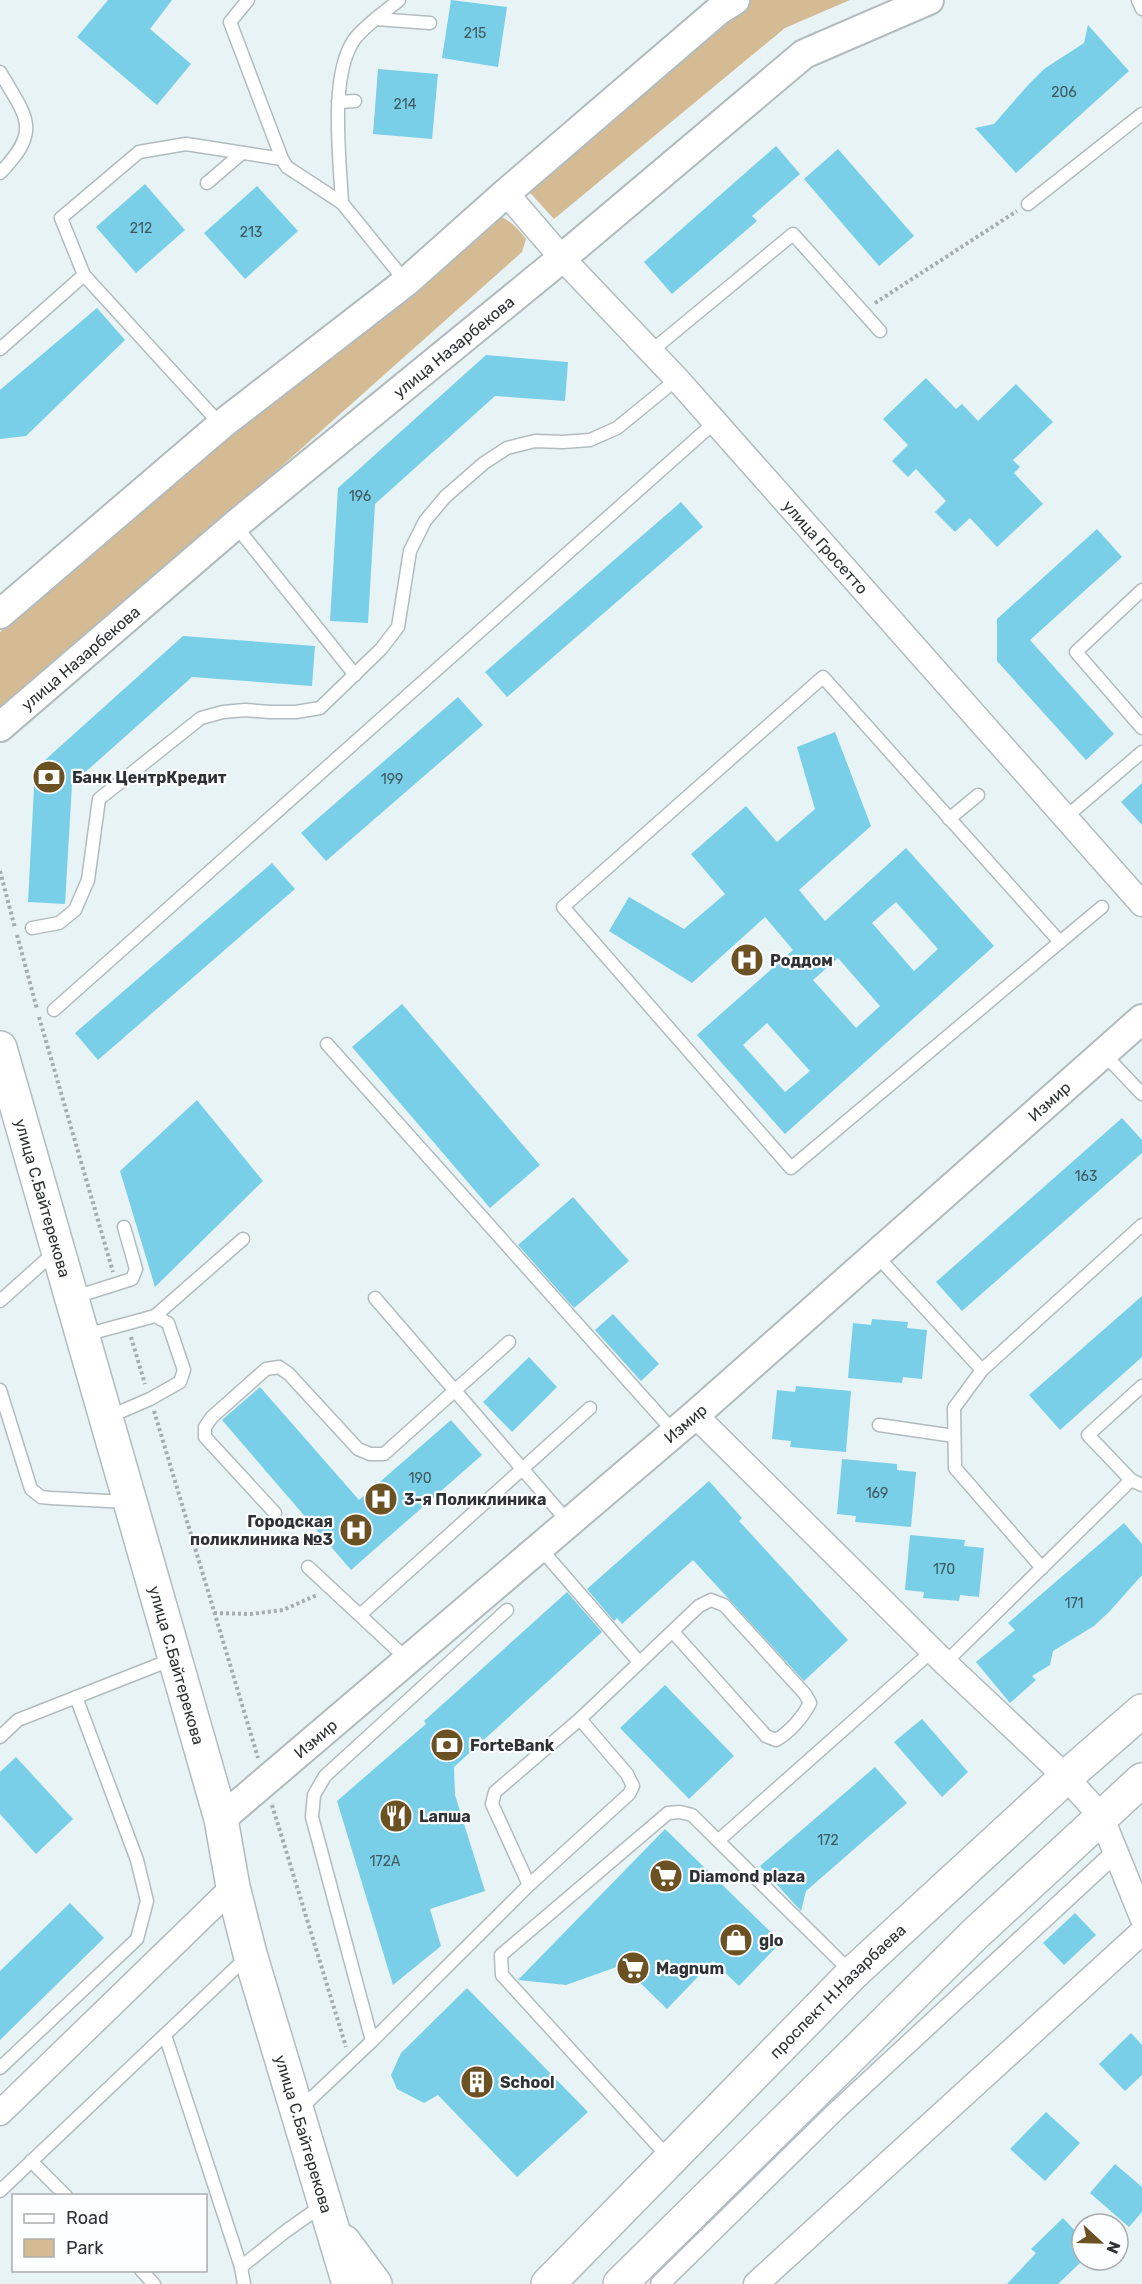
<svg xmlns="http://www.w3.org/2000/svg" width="1142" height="2284" font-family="Rubik,sans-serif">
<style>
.green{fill:#d5bb93}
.building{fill:#78cfe7;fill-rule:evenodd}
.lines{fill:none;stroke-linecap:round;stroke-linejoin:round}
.service-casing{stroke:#b2bcbf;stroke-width:15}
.pedestrian-casing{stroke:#b2bcbf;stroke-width:21}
.minor-casing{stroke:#b2bcbf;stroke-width:27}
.tertiary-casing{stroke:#b2bcbf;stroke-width:32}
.secondary-casing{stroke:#b2bcbf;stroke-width:36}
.path{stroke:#a5adaf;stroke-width:4;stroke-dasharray:3 3;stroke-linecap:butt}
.service{stroke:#fff;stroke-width:12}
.pedestrian{stroke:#fff;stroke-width:18}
.minor{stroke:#fff;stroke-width:24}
.tertiary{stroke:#fff;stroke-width:28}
.secondary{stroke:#fff;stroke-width:33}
.labels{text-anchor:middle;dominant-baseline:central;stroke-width:4.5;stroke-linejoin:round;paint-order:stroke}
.number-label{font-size:14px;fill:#405960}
.street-label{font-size:16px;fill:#2e3233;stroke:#fcfeff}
.poi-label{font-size:16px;font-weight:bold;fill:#2e3233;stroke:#fcfeff;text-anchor:start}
</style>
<rect width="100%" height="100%" fill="#e8f3f6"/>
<g class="green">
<polygon points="731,0 850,0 785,28 554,219 522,184"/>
<path d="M 486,210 C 503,216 514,223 526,239 L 522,252 L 0,717 L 0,632 Z"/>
</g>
<g class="building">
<polygon points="108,0 172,0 150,29 191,64 157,105 77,37"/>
<polygon points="451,0 507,7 498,67 442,58"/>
<polygon points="1088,25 1129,71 1016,173 975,128 994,124 1029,84 1044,69 1084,43"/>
<polygon points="378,69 438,74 432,139 373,134"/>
<polygon points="776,146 800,174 752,216 757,221 672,294 644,262"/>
<polygon points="838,149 914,236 879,266 804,179"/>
<polygon points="145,184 185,230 136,273 96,227"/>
<polygon points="257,186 298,231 245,279 204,233"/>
<polygon points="97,308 125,340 26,436 0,439 0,390"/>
<polygon points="486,355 568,362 565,401 495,396 375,504 368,623 330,621 338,488"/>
<polygon points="926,378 956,409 962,404 978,421 1016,384 1053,422 1013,460 1020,467 1014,473 1043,504 997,547 970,518 955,532 935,512 946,501 916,469 908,477 892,461 908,445 883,419"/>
<polygon points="681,502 703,527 507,697 485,672"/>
<polygon points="1097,529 1122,557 1030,640 1114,734 1086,760 997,661 997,619"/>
<polygon points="183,636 315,646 312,686 192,677 72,784 65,904 28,902 35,769"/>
<polygon points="458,697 483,725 326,861 301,833"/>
<path d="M 835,732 L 871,826 L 799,890 L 825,921 L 906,848 L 994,946 L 785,1134 L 697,1035 L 793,950 L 765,917 L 692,983 L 609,931 L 629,897 L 684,929 L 725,894 L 691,854 L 746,806 L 777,842 L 815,809 L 797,747 ZM 896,902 L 938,949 L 914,971 L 872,923 ZM 838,958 L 880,1006 L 856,1028 L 813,980 ZM 767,1023 L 810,1071 L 785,1092 L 743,1045 Z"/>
<polygon points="1142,783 1142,825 1121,802"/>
<polygon points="272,863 295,889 98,1060 75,1033"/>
<polygon points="402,1004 540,1165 490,1208 352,1047"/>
<polygon points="197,1100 263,1181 155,1287 120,1171"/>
<polygon points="1122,1118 1142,1140 1142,1153 962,1311 936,1282"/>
<polygon points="573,1197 629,1261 574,1308 518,1245"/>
<polygon points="1142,1296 1142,1357 1060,1430 1029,1395"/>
<polygon points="613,1314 659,1364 641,1381 595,1330"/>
<polygon points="872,1319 908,1322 907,1328 927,1330 922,1379 903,1377 902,1383 848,1378 853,1323 871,1325"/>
<polygon points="529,1357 557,1387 512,1432 483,1402"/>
<polygon points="796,1386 851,1391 846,1452 790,1447 791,1441 772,1439 777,1390 795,1392"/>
<polygon points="260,1387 359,1500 451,1420 482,1455 351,1570 222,1420"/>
<polygon points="842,1459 897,1464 897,1470 916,1472 911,1527 855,1522 856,1516 837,1514"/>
<polygon points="709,1481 742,1518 739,1521 848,1640 804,1681 693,1560 622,1624 617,1618 614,1621 587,1589"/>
<polygon points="1124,1523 1142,1544 1142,1575 1109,1612 1094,1626 1053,1651 1050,1665 1032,1676 1036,1680 1010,1703 976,1662 1015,1630 1008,1623"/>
<polygon points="910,1535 965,1540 964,1546 984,1548 979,1597 960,1595 959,1601 923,1598 924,1592 905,1590"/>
<polygon points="567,1592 602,1632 454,1767 455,1795 485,1891 430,1909 441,1946 393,1985 337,1801 426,1724 424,1721"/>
<polygon points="665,1685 734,1756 689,1799 620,1728"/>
<polygon points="922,1719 968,1772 942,1797 894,1742"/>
<polygon points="16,1757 73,1819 36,1854 0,1814 0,1772"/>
<polygon points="875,1767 907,1803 806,1891 801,1911 760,1866"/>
<polygon points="665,1829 781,1942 739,1986 713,1961 667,2009 622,1965 566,1985 518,1980"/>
<polygon points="70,1903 104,1938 0,2040 0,1971"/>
<polygon points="1075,1913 1096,1935 1064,1965 1043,1943"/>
<polygon points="467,1988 588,2112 517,2177 438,2095 424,2103 397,2089 391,2075 401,2053"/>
<polygon points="1131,2033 1142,2045 1142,2075 1125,2091 1099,2064"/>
<polygon points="1046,2112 1080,2143 1045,2181 1010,2149"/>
<polygon points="1115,2164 1142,2187 1142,2212 1129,2227 1090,2193"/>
<polygon points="1063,2218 1082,2238 1082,2261 1058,2284 1007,2284 1036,2253 1031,2249"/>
</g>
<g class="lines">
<g class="service-casing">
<g id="service">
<polyline points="248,0 230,22 282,159 287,167 342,203 406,282"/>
<polyline points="1138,0 1142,9"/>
<polyline points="376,19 430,23"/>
<path d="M 0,72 C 27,118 42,130 0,173"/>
<polyline points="338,102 355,101"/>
<polyline points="207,183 242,153"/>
<path d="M 342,203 C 340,160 329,76 354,40 C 365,25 385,12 399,0"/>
<polyline points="1028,204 1142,114"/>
<polyline points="0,349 84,275"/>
<polyline points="650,352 793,234 880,331"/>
<polyline points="221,425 84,275 61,218 139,152 186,144 282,159"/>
<polyline points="235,525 355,675"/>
<polyline points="1142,590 1076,652 1142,728"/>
<polygon points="823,677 1060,942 791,1168 563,907"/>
<polyline points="1066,817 1142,752"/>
<polyline points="949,819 978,795"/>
<polyline points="32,928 59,923 75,910 88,880 99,799 201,718 223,712 245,710 270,712 296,712 320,708 381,649 398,627 410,551 425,521 445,497 484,463 507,448 535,441 563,442 590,440 617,428 677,379"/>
<polyline points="1060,942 1102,907"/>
<polyline points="54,1010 715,422"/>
<polyline points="327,1044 674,1432"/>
<polyline points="1103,1053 1142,1094"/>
<polyline points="876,1255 982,1370 954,1408 955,1468 1042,1568"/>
<polyline points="72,1298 132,1279 136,1269 124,1227"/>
<polyline points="375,1298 569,1523"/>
<polyline points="0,1301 56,1251"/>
<polyline points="155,1316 243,1239"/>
<polyline points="85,1335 155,1316 168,1323 184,1370 180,1382 150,1399 106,1418"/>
<polyline points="982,1370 1142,1225"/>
<polyline points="0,1390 31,1489 41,1497 51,1498 127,1502"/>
<polyline points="879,1425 954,1436"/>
<polyline points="1131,1480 1088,1435 1142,1386"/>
<polyline points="275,1513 205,1437 205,1427 212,1417 266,1369 279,1367 289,1374 358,1449 370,1454 384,1454 509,1342"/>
<polyline points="540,1548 639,1662"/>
<polyline points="308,1567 408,1660"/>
<polyline points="360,1615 590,1408"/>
<polyline points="945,1663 1131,1480 1142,1485"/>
<polyline points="0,1737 18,1720 173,1659"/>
<polyline points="719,1840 932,1651"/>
<path d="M 529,1885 L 492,1804 L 495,1792 L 580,1719 L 699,1606 L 711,1600 L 724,1605 L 805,1694 L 810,1703 C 803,1717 790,1732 776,1740 L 766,1736 L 673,1632"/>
<polyline points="165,2035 241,2267 244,2284"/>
<polyline points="372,2041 312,1817 314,1795 325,1776 507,1610"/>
<polyline points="0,2068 137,1939 147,1901 137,1860 76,1697"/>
<polyline points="299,2110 372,2041 529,1885 629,1794 633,1786 627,1774 580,1719"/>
<polyline points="669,2158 502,1975 501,1955 668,1813 680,1812 692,1815 851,1972"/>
<polyline points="31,2161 66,2196"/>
<polyline points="0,2191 247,1957"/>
<polyline points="241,2267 286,2231 323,2205"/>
<polyline points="141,2270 154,2284"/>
</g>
</g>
<g class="pedestrian-casing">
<polyline id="pedestrian" points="660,2284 836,2111 1116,1852"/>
</g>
<g class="minor-casing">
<g id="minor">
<path id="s1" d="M 506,193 L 562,258 L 677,379 L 1142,904"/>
<polyline points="695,1415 945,1663 1066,1777 1101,1816 1142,1917"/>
<polyline points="0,2113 233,1887"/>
<polyline points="756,2284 1142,1932"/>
</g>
</g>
<g class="tertiary-casing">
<g id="tertiary">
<polyline points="0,614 221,425 406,282 506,193 718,11 735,0"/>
<path id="s2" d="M 0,727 L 235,525 L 562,258 L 804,54 L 929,0"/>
<path id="s3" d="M 221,1819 L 695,1415 L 1142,1019"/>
</g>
</g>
<g class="secondary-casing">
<g id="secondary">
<path id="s4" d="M 0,1048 L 221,1819 L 233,1887 L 250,1954 L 349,2284"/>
<polyline points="344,2242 375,2284"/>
<path id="s5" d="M 548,2284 L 853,1973 L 1066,1777 L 1142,1711"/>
<polyline points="620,2284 975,1934 1142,1780"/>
</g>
</g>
<g class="path">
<polyline points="875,303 1017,211"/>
<polyline points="0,871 15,928"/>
<polyline points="17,935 37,1009"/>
<polyline points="39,1017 113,1272"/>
<polyline points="131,1337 145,1384"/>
<polyline points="154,1411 258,1758"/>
<polyline points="214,1613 251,1614 283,1610 317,1595"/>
<polyline points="272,1805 346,2047"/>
</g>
<use href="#service" class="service"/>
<use href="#pedestrian" class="pedestrian"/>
<use href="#minor" class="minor"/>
<use href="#tertiary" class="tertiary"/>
<use href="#secondary" class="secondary"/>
</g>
<defs>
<g id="bank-disc" transform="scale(1.725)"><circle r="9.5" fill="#6c5123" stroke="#fcfeff"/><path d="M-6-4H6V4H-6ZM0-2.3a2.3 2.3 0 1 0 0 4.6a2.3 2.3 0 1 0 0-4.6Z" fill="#fff"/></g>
<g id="hospital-disc" transform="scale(1.725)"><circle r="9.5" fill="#6c5123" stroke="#fcfeff"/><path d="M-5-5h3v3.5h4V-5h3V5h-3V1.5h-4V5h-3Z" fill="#fff"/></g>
<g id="restaurant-disc" transform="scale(1.725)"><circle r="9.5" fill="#6c5123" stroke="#fcfeff"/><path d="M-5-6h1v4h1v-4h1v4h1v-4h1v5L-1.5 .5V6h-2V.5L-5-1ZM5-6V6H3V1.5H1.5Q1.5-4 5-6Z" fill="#fff"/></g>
<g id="supermarket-disc" transform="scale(1.725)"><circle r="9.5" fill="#6c5123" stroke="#fcfeff"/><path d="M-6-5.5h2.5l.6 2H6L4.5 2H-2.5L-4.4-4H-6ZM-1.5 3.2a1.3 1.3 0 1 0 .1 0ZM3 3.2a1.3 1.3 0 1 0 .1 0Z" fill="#fff"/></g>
<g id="shop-disc" transform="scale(1.725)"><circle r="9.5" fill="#6c5123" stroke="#fcfeff"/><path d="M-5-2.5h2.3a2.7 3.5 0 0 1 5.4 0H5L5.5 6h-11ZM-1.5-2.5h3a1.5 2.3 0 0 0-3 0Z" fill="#fff"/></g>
<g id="building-disc" transform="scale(1.725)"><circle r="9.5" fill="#6c5123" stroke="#fcfeff"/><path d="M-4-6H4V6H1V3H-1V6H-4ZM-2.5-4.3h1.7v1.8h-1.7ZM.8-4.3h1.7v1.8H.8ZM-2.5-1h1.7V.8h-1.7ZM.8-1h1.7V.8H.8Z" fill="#fff"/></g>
</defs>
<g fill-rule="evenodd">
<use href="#bank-disc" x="49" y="777"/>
<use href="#hospital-disc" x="747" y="960"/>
<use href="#hospital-disc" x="381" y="1499"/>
<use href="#hospital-disc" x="356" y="1530"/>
<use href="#bank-disc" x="447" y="1745"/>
<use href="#restaurant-disc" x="396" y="1816"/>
<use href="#supermarket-disc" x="666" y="1876"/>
<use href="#shop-disc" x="736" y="1940"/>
<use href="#supermarket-disc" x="633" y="1968"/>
<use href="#building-disc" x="477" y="2082"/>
</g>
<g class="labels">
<g class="number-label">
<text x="475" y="33">215</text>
<text x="1064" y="92">206</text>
<text x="405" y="104">214</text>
<text x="141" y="228">212</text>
<text x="251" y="232">213</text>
<text x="360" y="496">196</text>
<text x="392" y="779">199</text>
<text x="1086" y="1176">163</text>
<text x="420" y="1478">190</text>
<text x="877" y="1493">169</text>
<text x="944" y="1569">170</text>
<text x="1074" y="1603">171</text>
<text x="828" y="1840">172</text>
<text x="385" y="1861">172А</text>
</g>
<g class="street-label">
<text stroke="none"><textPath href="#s2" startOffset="592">улица Назарбекова</textPath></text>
<text stroke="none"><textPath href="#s1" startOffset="477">улица Гросетто</textPath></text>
<text stroke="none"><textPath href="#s2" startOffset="106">улица Назарбекова</textPath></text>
<text stroke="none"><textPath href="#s3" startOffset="1096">Измир</textPath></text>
<text stroke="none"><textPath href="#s4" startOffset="156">улица С.Байтерекова</textPath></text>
<text stroke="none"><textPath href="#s3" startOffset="610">Измир</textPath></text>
<text stroke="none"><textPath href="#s4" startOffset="642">улица С.Байтерекова</textPath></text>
<text stroke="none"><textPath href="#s3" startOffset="124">Измир</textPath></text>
<text stroke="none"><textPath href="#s5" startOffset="412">проспект Н.Назарбаева</textPath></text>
<text stroke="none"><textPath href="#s4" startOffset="1128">улица С.Байтерекова</textPath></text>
</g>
<g class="poi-label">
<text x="72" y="777">Банк ЦентрКредит</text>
<text x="770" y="960">Роддом</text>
<text x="404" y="1499">3-я Поликлиника</text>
<text x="333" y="1521" text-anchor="end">Городская<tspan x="333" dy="18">поликлиника №3</tspan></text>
<text x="470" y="1745">ForteBank</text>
<text x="419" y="1816">Lапша</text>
<text x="689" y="1876">Diamond plaza</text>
<text x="759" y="1940">glo</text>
<text x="656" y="1968">Magnum</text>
<text x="500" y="2082">School</text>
</g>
</g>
<rect x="12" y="2194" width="195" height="78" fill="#fcfeff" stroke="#aaacad" stroke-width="1.5"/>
<rect x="24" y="2214" width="30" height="9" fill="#ffffff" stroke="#aaacad" stroke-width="1.5"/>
<text x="66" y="2224" font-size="18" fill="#2e3233">Road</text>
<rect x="24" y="2239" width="30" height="18" fill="#d5bb93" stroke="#aaacad" stroke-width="1.5"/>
<text x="66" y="2254" font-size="18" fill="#2e3233">Park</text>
<g transform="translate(1100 2242) rotate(112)"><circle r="28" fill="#fcfeff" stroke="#aaacad" stroke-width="1.5"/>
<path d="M0-4.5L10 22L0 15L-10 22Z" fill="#6c5123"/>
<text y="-9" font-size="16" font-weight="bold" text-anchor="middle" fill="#2e3233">N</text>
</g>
</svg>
